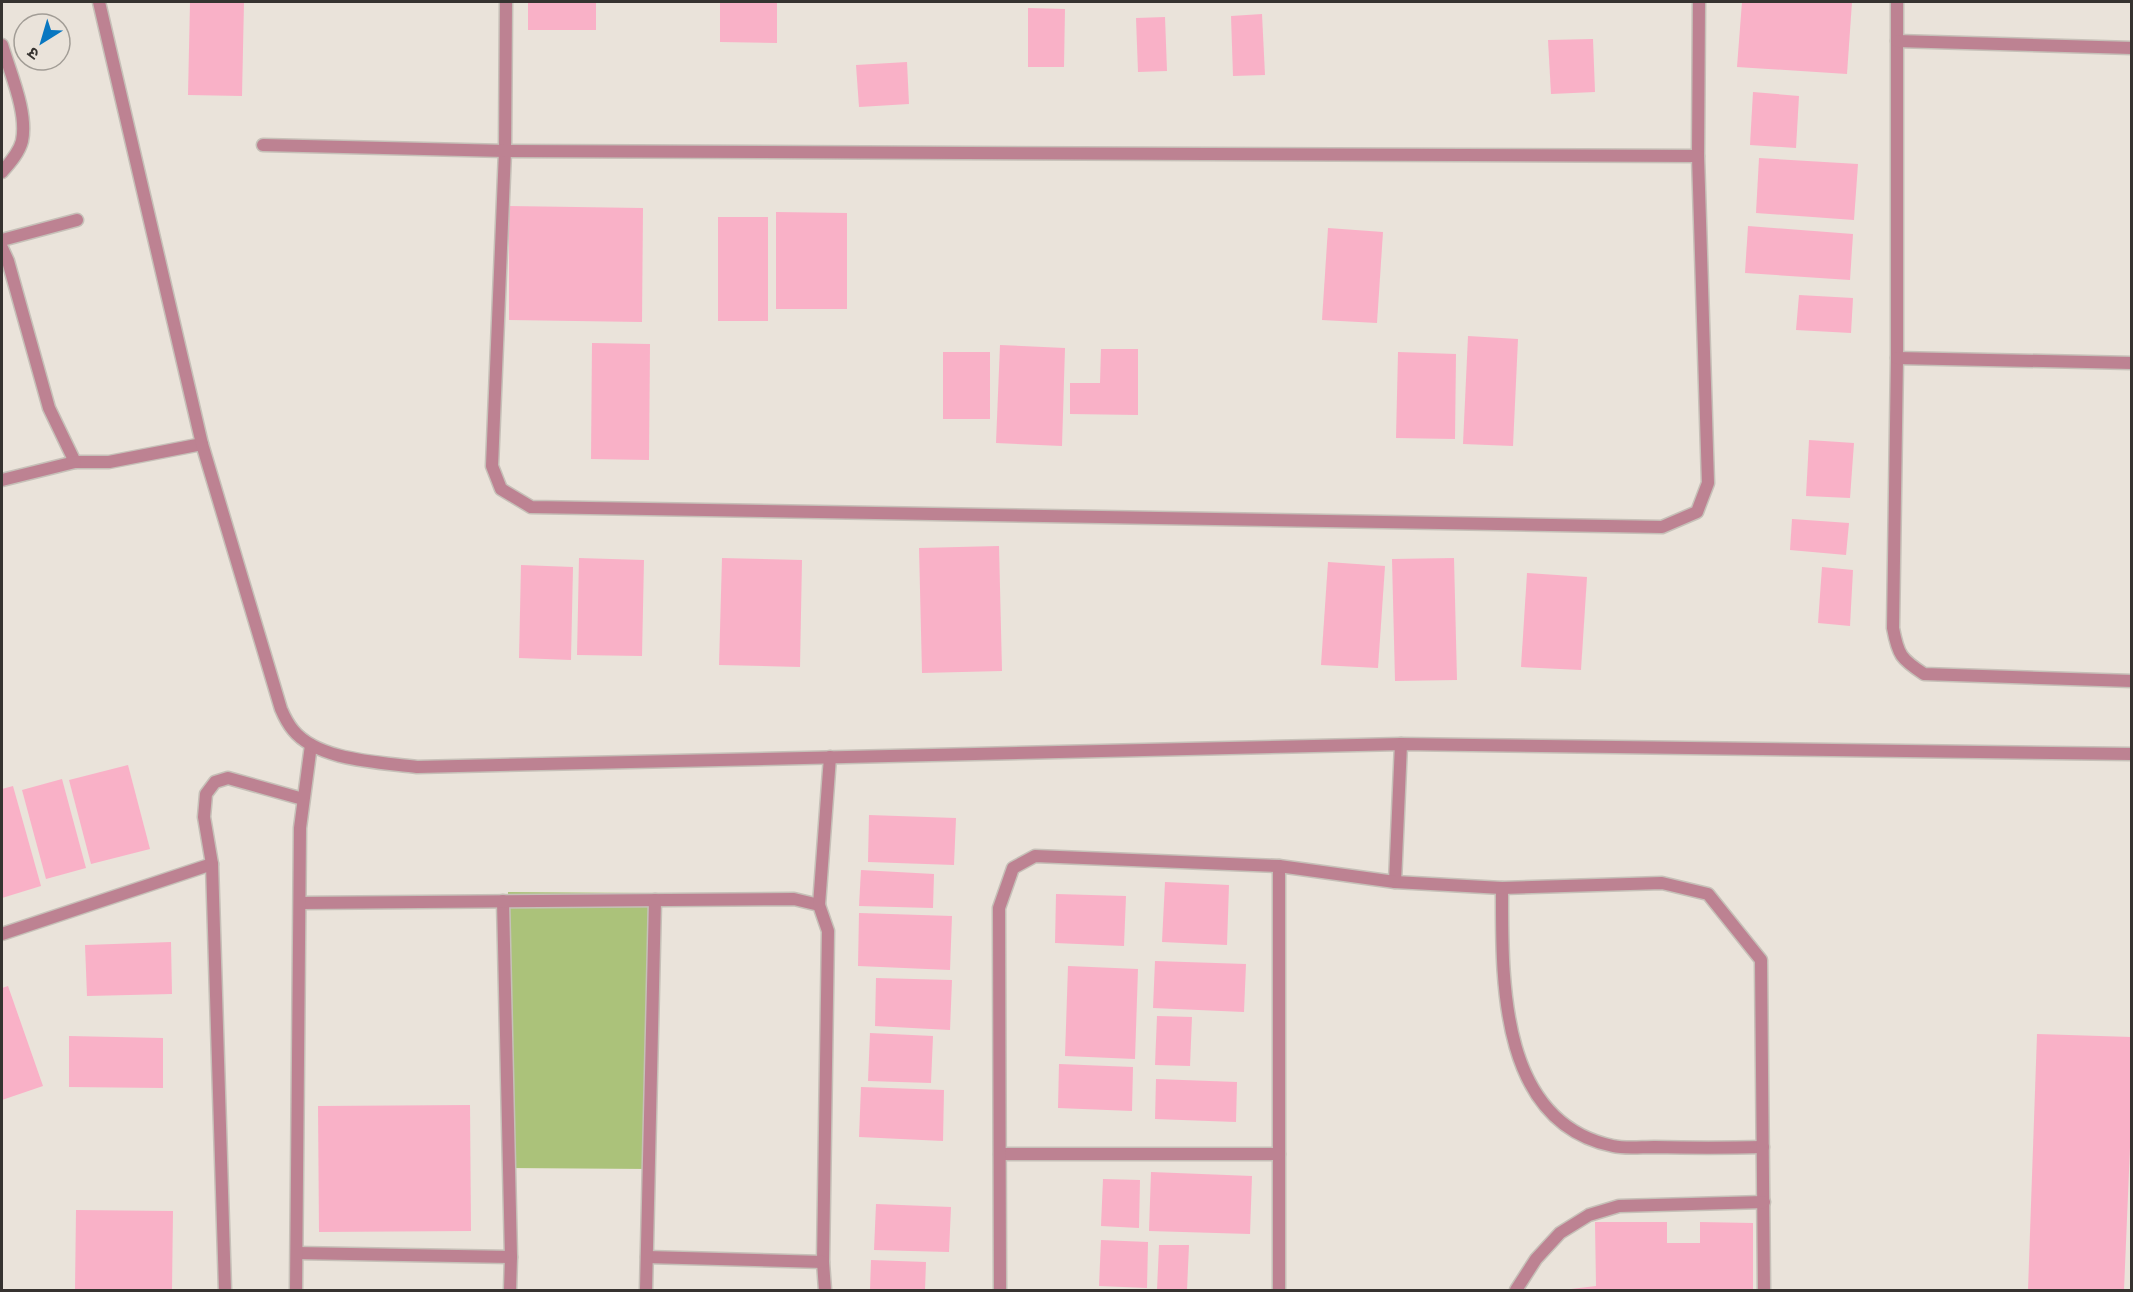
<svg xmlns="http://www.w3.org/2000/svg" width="2133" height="1292" font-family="Raleway,'Noto Sans Devanagari',sans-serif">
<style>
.green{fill:#abc27a}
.building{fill:#f9b1c7}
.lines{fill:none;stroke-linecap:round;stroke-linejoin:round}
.minor-casing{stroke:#c6c0b8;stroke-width:15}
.tertiary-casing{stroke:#c6c0b8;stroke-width:15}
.minor{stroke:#bd8292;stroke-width:12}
.tertiary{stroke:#bd8292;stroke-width:12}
</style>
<rect width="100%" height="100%" fill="#eae3da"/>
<polygon class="green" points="508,892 651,893 650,1169 507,1168"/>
<g class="building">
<polygon points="190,2 244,2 242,96 188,95"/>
<rect x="528" y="2" width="68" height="28"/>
<polygon points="720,2 777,2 777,43 720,42"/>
<polygon points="1742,2 1852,2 1847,74 1737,67"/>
<polygon points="1028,8 1065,9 1064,67 1028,67"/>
<polygon points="1262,14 1265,75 1233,76 1231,16"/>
<polygon points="1165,17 1167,71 1138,72 1136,18"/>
<polygon points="1593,39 1595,92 1551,94 1548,40"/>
<polygon points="907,62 909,104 859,107 856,65"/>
<polygon points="1753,92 1799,96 1796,148 1750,145"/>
<polygon points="1759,158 1858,164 1854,220 1756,213"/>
<polygon points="509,206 643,208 642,322 509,320"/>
<polygon points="776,212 847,213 847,309 776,309"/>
<rect x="718" y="217" width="50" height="104"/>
<polygon points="1748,226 1853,234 1850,280 1745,273"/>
<polygon points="1328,228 1383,232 1377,323 1322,320"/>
<polygon points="1799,295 1853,298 1851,333 1796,330"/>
<polygon points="1468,336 1518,339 1513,446 1463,444"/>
<polygon points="592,343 650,344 649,460 591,459"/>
<polygon points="1000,345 1065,348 1062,446 996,443"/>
<polygon points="1101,349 1138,349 1138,415 1070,414 1070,383 1100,383"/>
<rect x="943" y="352" width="47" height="67"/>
<polygon points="1398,352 1456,354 1455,439 1396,438"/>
<polygon points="1809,440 1854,443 1850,498 1806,496"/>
<polygon points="1792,519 1849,523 1846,555 1790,550"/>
<polygon points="999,546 1002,671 922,673 919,548"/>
<polygon points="579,558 644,560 642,656 577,655"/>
<polygon points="722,558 802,560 800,667 719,665"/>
<polygon points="1454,558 1457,680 1395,681 1392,559"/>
<polygon points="1328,562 1385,566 1378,668 1321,665"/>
<polygon points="521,565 573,567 571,660 519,658"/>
<polygon points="1822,567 1853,570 1850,626 1818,623"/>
<polygon points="1527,573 1587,577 1581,670 1521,667"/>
<polygon points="128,765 150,849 91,864 69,780"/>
<polygon points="62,779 86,868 46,879 22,790"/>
<polygon points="13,786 41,886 2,898 2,789"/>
<polygon points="869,815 956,818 954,865 868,862"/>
<polygon points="861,870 934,874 933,908 859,906"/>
<polygon points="1165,882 1229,885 1227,945 1162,942"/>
<polygon points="1056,894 1126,896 1124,946 1055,943"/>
<polygon points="859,913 952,916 950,970 858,966"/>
<polygon points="171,942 172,994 87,996 85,945"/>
<polygon points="1155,961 1246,964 1244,1012 1153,1008"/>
<polygon points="1068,966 1138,969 1135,1059 1065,1056"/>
<polygon points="876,978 952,980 950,1030 875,1026"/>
<polygon points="8,986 43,1086 2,1100 2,988"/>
<polygon points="1157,1016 1192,1017 1190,1066 1155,1065"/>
<polygon points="870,1033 933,1036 931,1083 868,1081"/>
<polygon points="2037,1034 2132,1037 2132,1100 2124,1290 2028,1290"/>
<polygon points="69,1036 163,1038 163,1088 69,1087"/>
<polygon points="1059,1064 1133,1067 1132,1111 1058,1108"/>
<polygon points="1156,1079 1237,1082 1236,1122 1155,1119"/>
<polygon points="861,1087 944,1090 943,1141 859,1137"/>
<polygon points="470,1105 471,1231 319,1232 318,1106"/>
<polygon points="1151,1172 1252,1176 1250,1234 1149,1231"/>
<polygon points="1103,1179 1140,1180 1139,1228 1101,1226"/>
<polygon points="876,1204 951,1207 949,1252 874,1250"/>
<polygon points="76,1210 173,1211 172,1290 75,1290"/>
<polygon points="1595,1222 1667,1222 1667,1243 1700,1243 1700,1222 1753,1223 1753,1290 1571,1290 1571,1289 1596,1286"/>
<polygon points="1101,1240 1148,1242 1147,1288 1099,1286"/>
<polygon points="1159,1245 1189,1245 1187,1290 1157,1290"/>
<polygon points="871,1260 926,1262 925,1290 870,1290"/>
</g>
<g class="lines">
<g class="minor-casing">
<g id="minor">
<polyline points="506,2 505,151 492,466 501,489 531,507 1662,527 1697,512 1708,483 1698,156 1699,2"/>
<path d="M 1897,2 L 1897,358 L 1893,628 C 1898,655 1901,659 1924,674 L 2132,681"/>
<polyline points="1897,41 2132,48"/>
<path d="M 2,45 C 10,73 28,112 22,141 C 19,153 9,164 2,172"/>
<polyline points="263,145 505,151 1698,156"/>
<polyline points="2,240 77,220"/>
<polyline points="2,248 8,261 49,408 75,462 109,462 202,444"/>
<polyline points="1897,358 2132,363"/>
<polyline points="2,480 75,462"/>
<polyline points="1279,866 1279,1290"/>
<polyline points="1395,882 1401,744"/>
<path d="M 1502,888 C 1502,979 1498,1122 1613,1146 C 1625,1149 1641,1147 1654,1147 C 1690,1148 1727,1148 1763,1147"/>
<polyline points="503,901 511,1257 510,1290"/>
<polyline points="300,903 794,899 819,905 828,931 823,1262 825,1290"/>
<polyline points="819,905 830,757"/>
<polyline points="2,934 212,864"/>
<polyline points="1000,1154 1279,1154"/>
<polyline points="297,1253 511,1257"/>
<polyline points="647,1257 823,1262"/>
<polyline points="225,1290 212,864 204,817 206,794 215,782 228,778 303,799"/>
<polyline points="296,1290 300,828 311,745"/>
<polyline points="646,1290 655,900"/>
<polyline points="1000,1290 999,908 1013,868 1035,856 1279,866 1395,882 1502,888 1662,883 1708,894 1761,960 1764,1290"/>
<polyline points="1516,1290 1536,1259 1560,1233 1589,1215 1619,1206 1764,1202"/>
</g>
</g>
<g class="tertiary-casing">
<path id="tertiary" d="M 99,2 L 202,444 L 281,709 C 284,716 288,724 293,730 C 318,761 380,762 417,767 L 1401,744 L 2132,754"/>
</g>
<use href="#minor" class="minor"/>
<use href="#tertiary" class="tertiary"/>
</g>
<rect width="2133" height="1292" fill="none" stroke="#363330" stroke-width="6"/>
<g transform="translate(42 42) rotate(217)"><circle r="28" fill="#eae3da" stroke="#a29d96" stroke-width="1.5"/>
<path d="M0-4.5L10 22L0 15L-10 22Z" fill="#0877c1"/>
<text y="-9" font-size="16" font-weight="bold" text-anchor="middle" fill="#363330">उ</text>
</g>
</svg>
